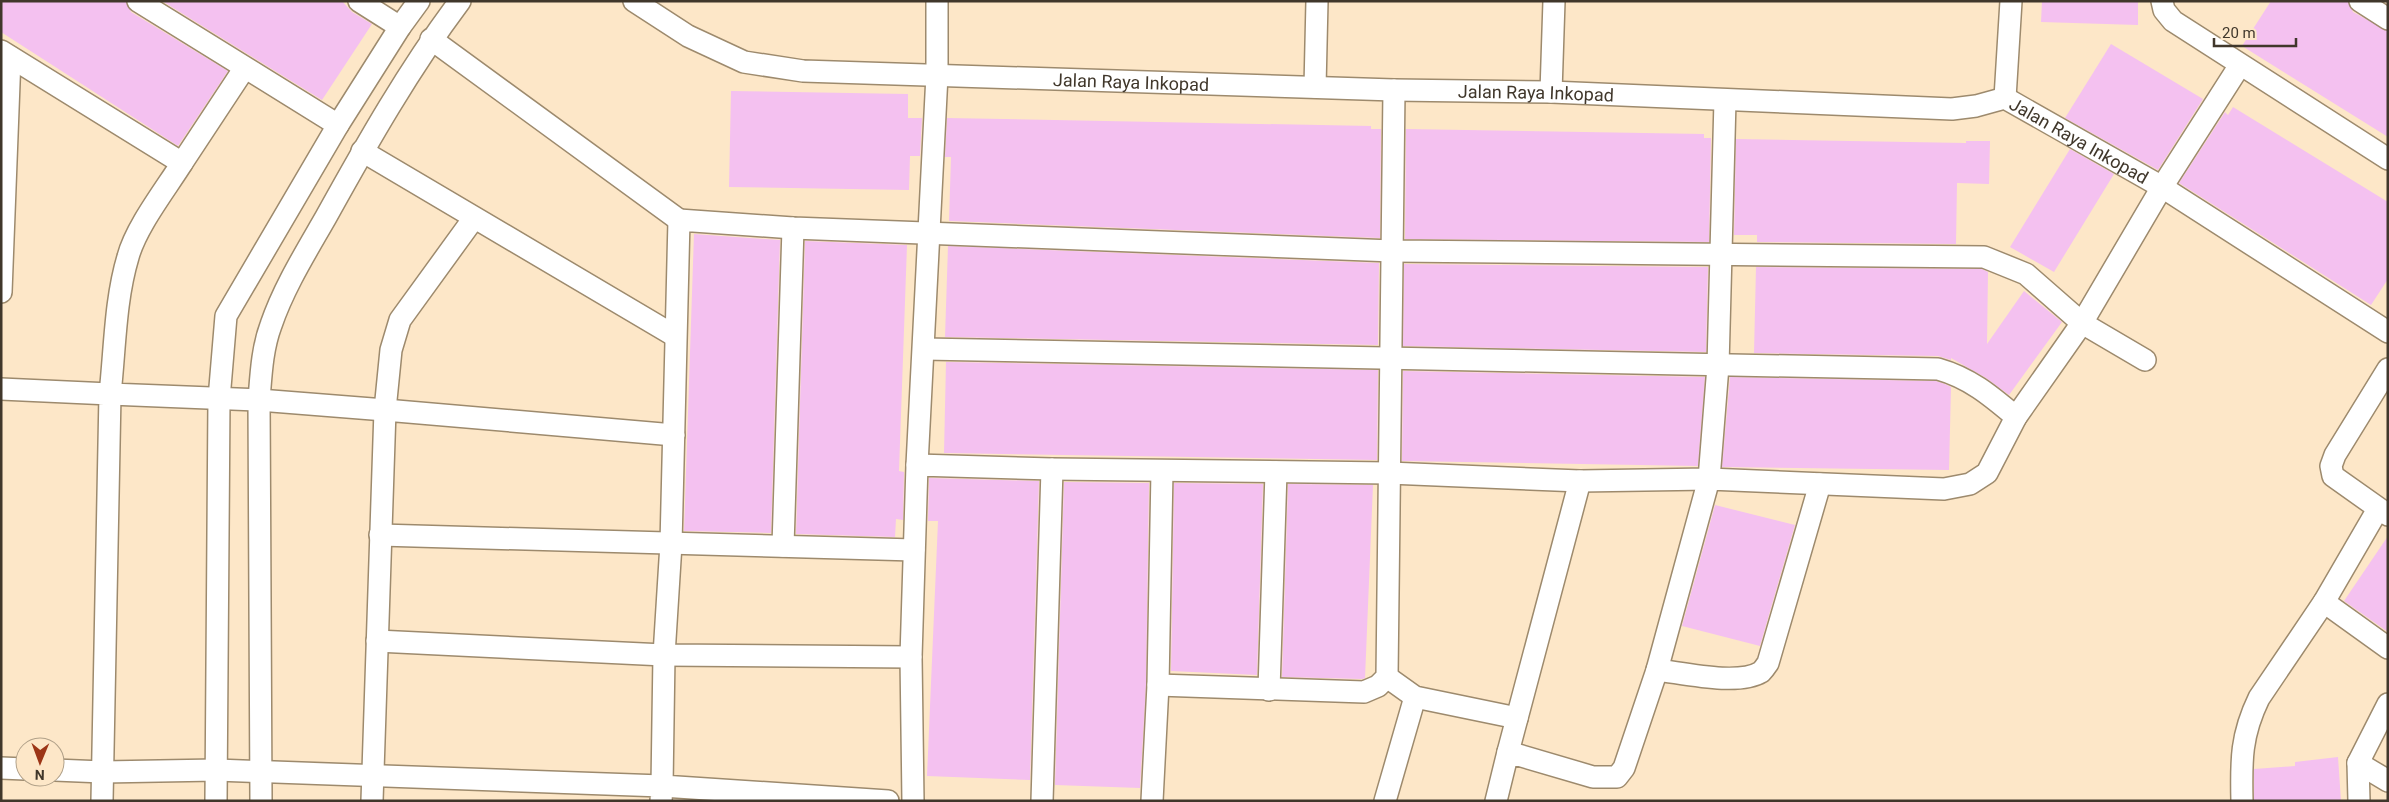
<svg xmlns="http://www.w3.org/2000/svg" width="2389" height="802" font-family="Roboto,sans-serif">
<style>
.building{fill:#f4c1f0}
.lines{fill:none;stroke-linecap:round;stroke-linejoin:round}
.street-casing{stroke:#9d8a6d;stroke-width:24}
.street{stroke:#fff;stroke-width:21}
.labels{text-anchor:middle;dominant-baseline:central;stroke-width:5;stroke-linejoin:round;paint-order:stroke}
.street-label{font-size:18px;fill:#40372b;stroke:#fde7c8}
</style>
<rect width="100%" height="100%" fill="#fde7c8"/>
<g class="building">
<polygon points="1,1 126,1 131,12 228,71 178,146 1,32"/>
<polygon points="162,1 342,1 352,12 372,24 322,100"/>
<polygon points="2042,1 2138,1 2138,25 2041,22"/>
<polygon points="2271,1 2348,1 2353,12 2388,31 2388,137 2242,46"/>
<polygon points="2111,44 2203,99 2158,170 2065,118"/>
<polygon points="731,91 908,94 908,118 922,118 920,156 910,156 909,190 729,187"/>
<polygon points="2233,107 2388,202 2388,279 2371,305 2179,183 2225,112 2228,115"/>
<polygon points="947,118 1371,126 1371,129 1381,129 1380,238 949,221 951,157 945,157"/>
<polygon points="1406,129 1704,134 1704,138 1711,138 1709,242 1405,239"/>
<polygon points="1736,139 1966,143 1966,141 1990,141 1989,184 1957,183 1956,244 1757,242 1757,235 1734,235"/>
<polygon points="2070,149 2114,174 2054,272 2010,247"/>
<polygon points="694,234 780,240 771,533 684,531"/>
<polygon points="805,241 907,245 899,471 904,472 903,520 896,519 895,537 796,534"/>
<polygon points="948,246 1379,263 1378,345 945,337"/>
<polygon points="1404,264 1708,267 1706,352 1403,346"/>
<polygon points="1756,267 1982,269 1988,272 1987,344 2024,291 2062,322 2009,395 1986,378 1951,358 1951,360 1938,356 1754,353"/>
<polygon points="946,362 1378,370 1377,460 944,453"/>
<polygon points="1403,371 1705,377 1698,466 1402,461"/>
<polygon points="1730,377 1936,381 1945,384 1951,387 1949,470 1722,467"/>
<polygon points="929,478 1039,481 1030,780 927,776 938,521 928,521"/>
<polygon points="1064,482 1149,483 1146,685 1140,788 1055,785"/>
<polygon points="1174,483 1263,484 1257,675 1171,671"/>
<polygon points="1288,484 1373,485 1365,678 1362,679 1282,677"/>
<polygon points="1715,505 1795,525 1760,646 1682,626"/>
<polygon points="2388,536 2388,632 2344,601"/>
<polygon points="2338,757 2341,801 2254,801 2254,769 2295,766 2295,762"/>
</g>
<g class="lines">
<g class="street-casing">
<g id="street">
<polyline points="138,1 338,125"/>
<polyline points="359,1 400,27"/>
<path id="s1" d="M 634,1 L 688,36 L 744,62 L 803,71 L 1394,90 L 1551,92 L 1952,109 L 1976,106 L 2005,98 L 2162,187 L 2388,332"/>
<polyline points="2162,1 2164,10 2173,21 2388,159"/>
<polyline points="2360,1 2388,19"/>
<polyline points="431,39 679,220"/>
<path d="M 1,51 L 182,163 C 165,190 136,227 128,257 C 115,300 115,349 110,394 L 259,400 L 385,410 L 391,350 L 400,320 L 474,218"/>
<polyline points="1315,87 1317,1"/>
<polyline points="1551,92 1554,1"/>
<polyline points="2005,98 2011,1"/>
<polyline points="362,151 675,336"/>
<polyline points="182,163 244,69"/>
<polyline points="1,292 10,57"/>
<path d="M 924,349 L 1938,369 C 1970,378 1991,396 2016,417"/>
<polyline points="2388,369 2335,455 2331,466 2333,476 2388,515"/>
<polyline points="1,389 110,394 102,801"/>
<polyline points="917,465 937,75 937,1"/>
<polyline points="380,535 914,550"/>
<polyline points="783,546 793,228"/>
<polyline points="2324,602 2388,648"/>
<polyline points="377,641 664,655 911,657"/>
<path d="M 1657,670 C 1683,673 1738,686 1761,672 C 1763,670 1766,666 1768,663 L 1820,484"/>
<polyline points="1387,677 1415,697 1517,718"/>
<polyline points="1158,685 1364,692 1378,686 1387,677 1394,90"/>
<polyline points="1269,690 1276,472"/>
<polyline points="1508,752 1580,481"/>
<polyline points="2358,763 2388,781"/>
<polyline points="1,768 25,769"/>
<polyline points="55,770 103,772 216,770 662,786 661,801"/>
<polyline points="216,801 219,399 226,316 338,125 400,27 419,1"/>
<path d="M 261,801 L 259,400 C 261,375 262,349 271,325 C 284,287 306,252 326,217 C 367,143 409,69 460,1"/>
<polyline points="372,801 385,410 674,435"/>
<polyline points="888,801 662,786 664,655 671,544 679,220 793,228 1393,251 1984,257 2026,274 2082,323 2145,360"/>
<polyline points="913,801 911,657 917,465 1052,469 1389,473 1580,481 1709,479 1718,366 1725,100"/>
<polyline points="1042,801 1052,469"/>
<polyline points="1152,801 1158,685 1162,471"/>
<polyline points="1385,801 1415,697"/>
<polyline points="1496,801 1508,752 1593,777 1617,777 1624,768 1657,670 1709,479 1944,489 1970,484 1987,473 2016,417 2082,323 2162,187 2240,65"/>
<path d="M 2242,801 C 2241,760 2241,735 2259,698 L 2324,602 L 2378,509"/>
<polyline points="2359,801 2358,763 2388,704"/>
</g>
</g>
<use href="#street" class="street"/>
</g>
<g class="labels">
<g class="street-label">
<text stroke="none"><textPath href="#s1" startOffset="514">Jalan Raya Inkopad</textPath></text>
<text stroke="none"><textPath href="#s1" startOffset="919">Jalan Raya Inkopad</textPath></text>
<text stroke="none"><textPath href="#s1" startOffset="1475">Jalan Raya Inkopad</textPath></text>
</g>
</g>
<rect width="2389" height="802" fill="none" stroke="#40372b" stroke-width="5"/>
<g transform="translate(40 762) rotate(181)"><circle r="24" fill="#fde7c8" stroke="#b1a189"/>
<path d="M0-4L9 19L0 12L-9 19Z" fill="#9c3516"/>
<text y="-8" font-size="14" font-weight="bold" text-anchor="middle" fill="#40372b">N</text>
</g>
<path d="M2214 38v8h82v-8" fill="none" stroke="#40372b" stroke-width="2.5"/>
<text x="2222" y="38" font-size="15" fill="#40372b" stroke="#fde7c8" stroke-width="4" paint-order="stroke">20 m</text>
</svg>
